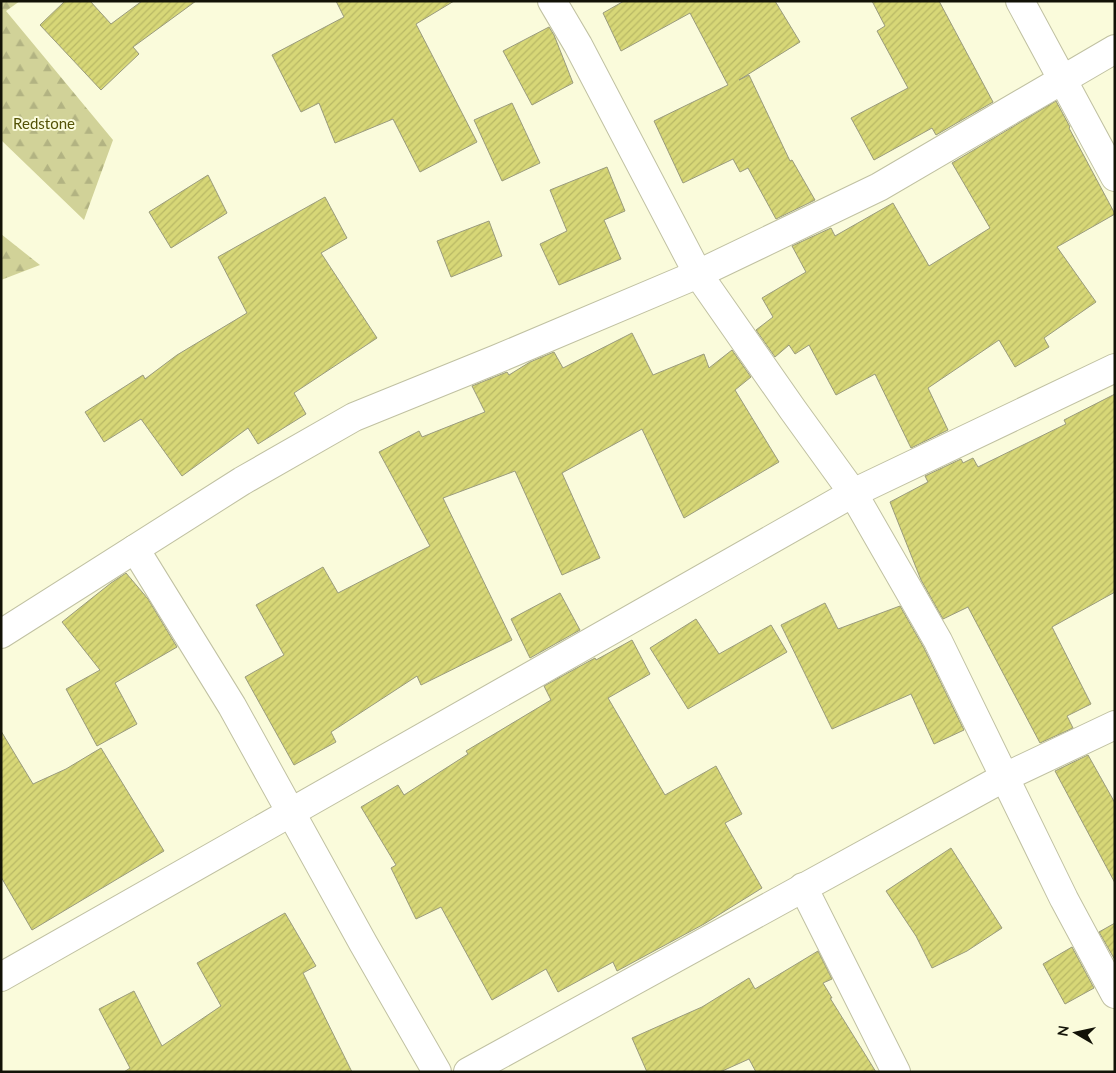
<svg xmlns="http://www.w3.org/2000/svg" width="1116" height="1073" font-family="Lato,sans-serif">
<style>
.forest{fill:url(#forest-firs)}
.building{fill:url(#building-hatch);stroke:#9a9b7d}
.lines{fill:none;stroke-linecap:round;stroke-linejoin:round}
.minor-casing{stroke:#c0c1a2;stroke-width:30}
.minor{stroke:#fff;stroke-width:28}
.labels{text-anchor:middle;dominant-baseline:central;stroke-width:4;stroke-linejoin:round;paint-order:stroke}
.park-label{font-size:15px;fill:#535206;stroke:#fafbdb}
</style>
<defs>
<pattern id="forest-firs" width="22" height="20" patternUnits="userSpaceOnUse" patternTransform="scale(1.25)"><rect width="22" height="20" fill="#d1d298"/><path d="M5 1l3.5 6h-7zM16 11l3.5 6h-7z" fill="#b2b382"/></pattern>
<pattern id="building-hatch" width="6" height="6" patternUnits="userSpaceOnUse" patternTransform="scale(1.25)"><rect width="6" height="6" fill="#d7d777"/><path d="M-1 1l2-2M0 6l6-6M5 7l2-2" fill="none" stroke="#b8b865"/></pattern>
</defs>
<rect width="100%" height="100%" fill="#fafbdb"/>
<g class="forest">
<polygon points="1,1 20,1 6,11 113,140 84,220 1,140"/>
<polygon points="1,234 40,265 1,280"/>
</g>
<g class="building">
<polygon points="65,1 90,1 111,24 142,1 196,1 133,47 139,54 101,90 40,25"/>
<polygon points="336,1 454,1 416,24 477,142 420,172 393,119 335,143 319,103 301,112 272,55 344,17"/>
<polygon points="624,1 775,1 800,42 739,80 749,75 790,161 792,160 815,200 776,219 748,168 740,172 733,159 683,183 654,121 728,85 690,13 621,51 603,13"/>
<polygon points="872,1 939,1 993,102 936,135 932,128 874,160 851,118 908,88 877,31 885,26"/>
<polygon points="549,27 554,35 573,83 532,105 503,51"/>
<polygon points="1056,101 1070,127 1069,128 1115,214 1057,247 1096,302 1044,338 1049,347 1015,367 999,340 928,388 948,430 911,448 875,374 836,395 809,345 795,354 789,345 775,357 756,330 773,317 762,298 806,272 792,246 831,228 835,236 893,203 929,266 990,228 952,163"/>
<polygon points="512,103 540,163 502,181 474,120"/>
<polygon points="607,167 625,211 604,220 621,259 559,285 540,244 567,231 550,190"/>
<polygon points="208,175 227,213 171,248 149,212"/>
<polygon points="325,197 347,238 321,253 377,338 294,393 306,414 258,444 248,428 182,476 141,419 104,442 85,412 143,375 145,379 177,355 247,313 218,257"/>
<polygon points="489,221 502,256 451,277 437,241"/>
<polygon points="632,333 653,375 704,354 709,368 732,350 751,377 735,390 779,462 684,518 642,429 562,473 600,558 562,575 515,471 443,498 512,640 421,685 417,676 331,732 336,742 294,765 245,677 284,655 256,605 323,567 338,593 430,546 379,452 419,431 422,437 485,412 472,386 507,372 509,375 530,362 554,352 563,368"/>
<polygon points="1115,394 1115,592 1052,627 1091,704 1067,716 1073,728 1040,743 968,607 943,619 921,580 890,502 928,482 925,476 961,459 963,463 973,458 978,467 1066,424 1064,420"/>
<polygon points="126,573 148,599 177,647 115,683 137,724 97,746 66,689 100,670 62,622 111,583"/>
<polygon points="560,593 580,630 530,658 511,619"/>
<polygon points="825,603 838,629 900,606 924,648 964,730 934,744 911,694 832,729 781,625"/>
<polygon points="696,619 719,654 771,625 787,652 688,709 650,648"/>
<polygon points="632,640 650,674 608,698 665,795 716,766 742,814 725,823 762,888 704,924 617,971 613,962 558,992 546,969 492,1000 441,907 416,919 391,868 396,865 361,807 398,785 404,795 468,754 466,751 551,700 544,686 595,658 596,660"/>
<polygon points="1,731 33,784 66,769 101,748 164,851 32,930 1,877"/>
<polygon points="1088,755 1115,803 1115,883 1055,771"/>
<polygon points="951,848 1002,928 967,951 932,968 916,936 886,891"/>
<polygon points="285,913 316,966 303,973 352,1072 124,1072 130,1068 99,1009 134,991 162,1046 221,1006 197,963"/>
<polygon points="1115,923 1115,960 1099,932"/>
<polygon points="1072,947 1094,988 1065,1004 1043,964"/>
<polygon points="818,951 832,979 823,983 832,998 830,998 876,1072 756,1072 749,1059 720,1072 647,1072 632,1038 702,1007 749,978 755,989"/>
</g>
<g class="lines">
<g class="minor-casing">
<g id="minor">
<polyline points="552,1 578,45 698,274 793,410 853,493 938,641 1064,899 1115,994"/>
<polyline points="1020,1 1115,177"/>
<polyline points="135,549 232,706 363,943 437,1072"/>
<polyline points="1,634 242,481 354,417 497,359 698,274 879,187 1115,49"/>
<polyline points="803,887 896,1072"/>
<polyline points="1,977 853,493 1115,368"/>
<polyline points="468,1072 1005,777 1115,725"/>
</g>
</g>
<use href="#minor" class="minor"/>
</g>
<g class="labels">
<g class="park-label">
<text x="44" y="123">Redstone</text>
</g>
</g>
<rect width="1116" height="1073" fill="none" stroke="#121207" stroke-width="5"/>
<g transform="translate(1076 1033) rotate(279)" stroke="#fafbdb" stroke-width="4" paint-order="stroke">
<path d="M0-4L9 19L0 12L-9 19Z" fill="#121207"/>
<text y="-8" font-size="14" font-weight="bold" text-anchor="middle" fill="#121207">N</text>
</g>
</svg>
